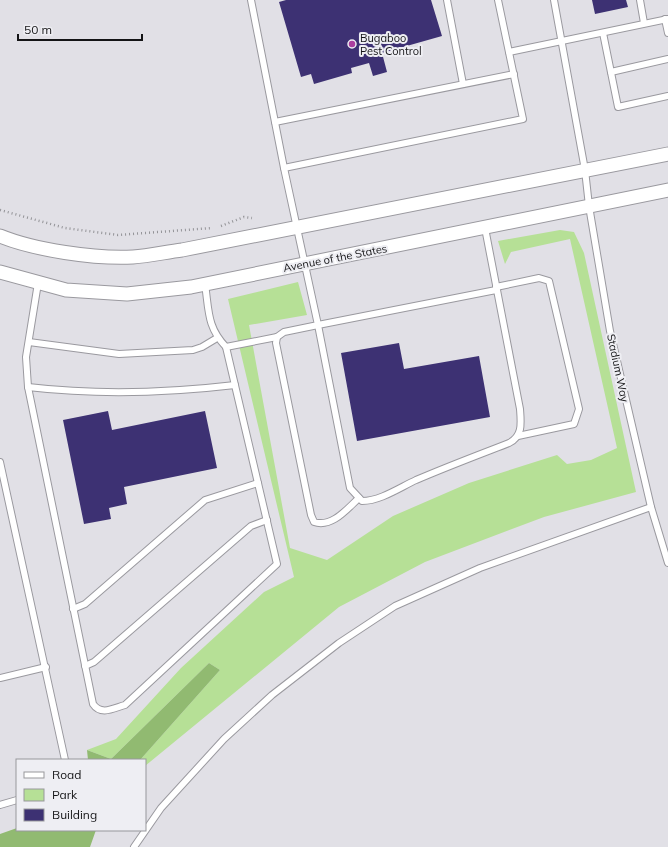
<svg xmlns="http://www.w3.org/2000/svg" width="668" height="847" font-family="Mulish,sans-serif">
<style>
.green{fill:#b6e096}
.forest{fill:#91ba71}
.building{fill:#3d3173}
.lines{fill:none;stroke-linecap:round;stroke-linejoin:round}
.lane-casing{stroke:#9a999f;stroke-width:8}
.street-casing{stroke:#9a999f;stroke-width:15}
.path{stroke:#939397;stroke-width:2.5;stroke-dasharray:1 3;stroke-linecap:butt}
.lane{stroke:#fff;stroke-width:6}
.street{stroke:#fff;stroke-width:13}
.poi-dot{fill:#ab3f9f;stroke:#eeeef3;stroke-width:1.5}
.labels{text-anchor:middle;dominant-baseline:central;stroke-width:4;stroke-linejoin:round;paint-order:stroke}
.poi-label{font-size:11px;fill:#141416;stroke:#eeeef3;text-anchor:start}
.street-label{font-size:11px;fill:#141416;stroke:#eeeef3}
</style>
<rect width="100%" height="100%" fill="#e1e0e6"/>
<polygon class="green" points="560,230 574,232 584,253 636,492 544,517 425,562 339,607 145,766 145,760 140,760 220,670 209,663 111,759 87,750 116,739 181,668 264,592 294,577 228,299 298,282 307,315 249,325 290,548 327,560 393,516 469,483 557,455 567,464 591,460 617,448 570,239 511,252 505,264 498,241"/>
<g class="forest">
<polygon points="209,663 220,670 140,760 88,760 87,750 111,759"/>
<polygon points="17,828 17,830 96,830 90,847 0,847 0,834"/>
</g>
<g class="building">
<polygon points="286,0 431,0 442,36 382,53 387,72 373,76 369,63 351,68 352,73 314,84 311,74 301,77 279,2"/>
<polygon points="592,0 626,0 628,7 595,14"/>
<polygon points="399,343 404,369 479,356 490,417 357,441 341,353"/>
<polygon points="108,411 112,430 205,411 217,468 124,487 127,504 109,508 111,519 84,524 63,420"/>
</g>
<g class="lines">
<g class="lane-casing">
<g id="lane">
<polyline points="251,0 284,168"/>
<polyline points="447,0 463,84"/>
<polyline points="554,0 585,170 589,206 610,331 651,507 668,563"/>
<polyline points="640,0 644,23"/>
<polyline points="665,19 668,33"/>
<polyline points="603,33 618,107 668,96"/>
<polyline points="509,52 668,19"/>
<polyline points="611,72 668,59"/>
<polyline points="275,122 514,74"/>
<path d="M 485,228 L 520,409 C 521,423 523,436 509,443 C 478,455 446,467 416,480 C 399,488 380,501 362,501 L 350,488 L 318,325 L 496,290"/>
<path d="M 38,283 L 26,357 L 28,387 L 93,704 C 101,716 114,708 125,705 L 277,564 L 226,347 C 207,327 209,311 205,284"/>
<polyline points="496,287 539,278 549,281 579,409 574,424 518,436"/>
<polyline points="29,342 119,354 193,350 202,347 217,338"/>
<polyline points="226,347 277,337"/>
<path d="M 28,387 C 96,395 167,393 235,385"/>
<polyline points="0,462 65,760"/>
<path d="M 359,498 C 347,509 332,528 314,522 L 311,515 L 276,343 L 277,337 L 284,332 L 318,325 L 284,168 L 523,119 L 498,0"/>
<polyline points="73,609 85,604 205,500 258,483"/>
<polyline points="85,666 94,662 251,526 267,520"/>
<polyline points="0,678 46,667"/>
<polyline points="0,805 17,800"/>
<polyline points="134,847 161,808 224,739 272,695 339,643 395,606 480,568 651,507"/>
</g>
</g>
<g class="street-casing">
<g id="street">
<path d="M 0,236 C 34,250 95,259 133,257 C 149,256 166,252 182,250 L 668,154"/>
<polyline points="0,272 66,290 127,294 191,287 668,190"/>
</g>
</g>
<g class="path">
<polyline points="0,210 65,228 118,235 212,228"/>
<polyline points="221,226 244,217 252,218"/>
</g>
<use href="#lane" class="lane"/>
<use href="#street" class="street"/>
</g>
<circle class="poi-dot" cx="352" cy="44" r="4"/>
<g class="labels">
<g class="poi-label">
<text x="360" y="38">Bugaboo<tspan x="360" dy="13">Pest Control</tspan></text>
</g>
<g class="street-label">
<text transform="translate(335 258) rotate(-11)">Avenue of the States</text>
<text transform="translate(618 368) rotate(78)">Stadium Way</text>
</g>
</g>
<rect x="16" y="759" width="130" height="72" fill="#eeeef3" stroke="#97979b"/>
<rect x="24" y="772" width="20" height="6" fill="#ffffff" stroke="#97979b"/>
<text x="52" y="779" font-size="12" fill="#141416">Road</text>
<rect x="24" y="789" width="20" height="12" fill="#b6e096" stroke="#97979b"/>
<text x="52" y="799" font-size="12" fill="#141416">Park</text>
<rect x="24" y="809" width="20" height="12" fill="#3d3173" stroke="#97979b"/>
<text x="52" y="819" font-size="12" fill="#141416">Building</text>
<path d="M18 34v6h124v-6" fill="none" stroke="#141416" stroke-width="2"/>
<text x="24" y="34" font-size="12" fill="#141416" stroke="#eeeef3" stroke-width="3" paint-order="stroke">50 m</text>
</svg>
